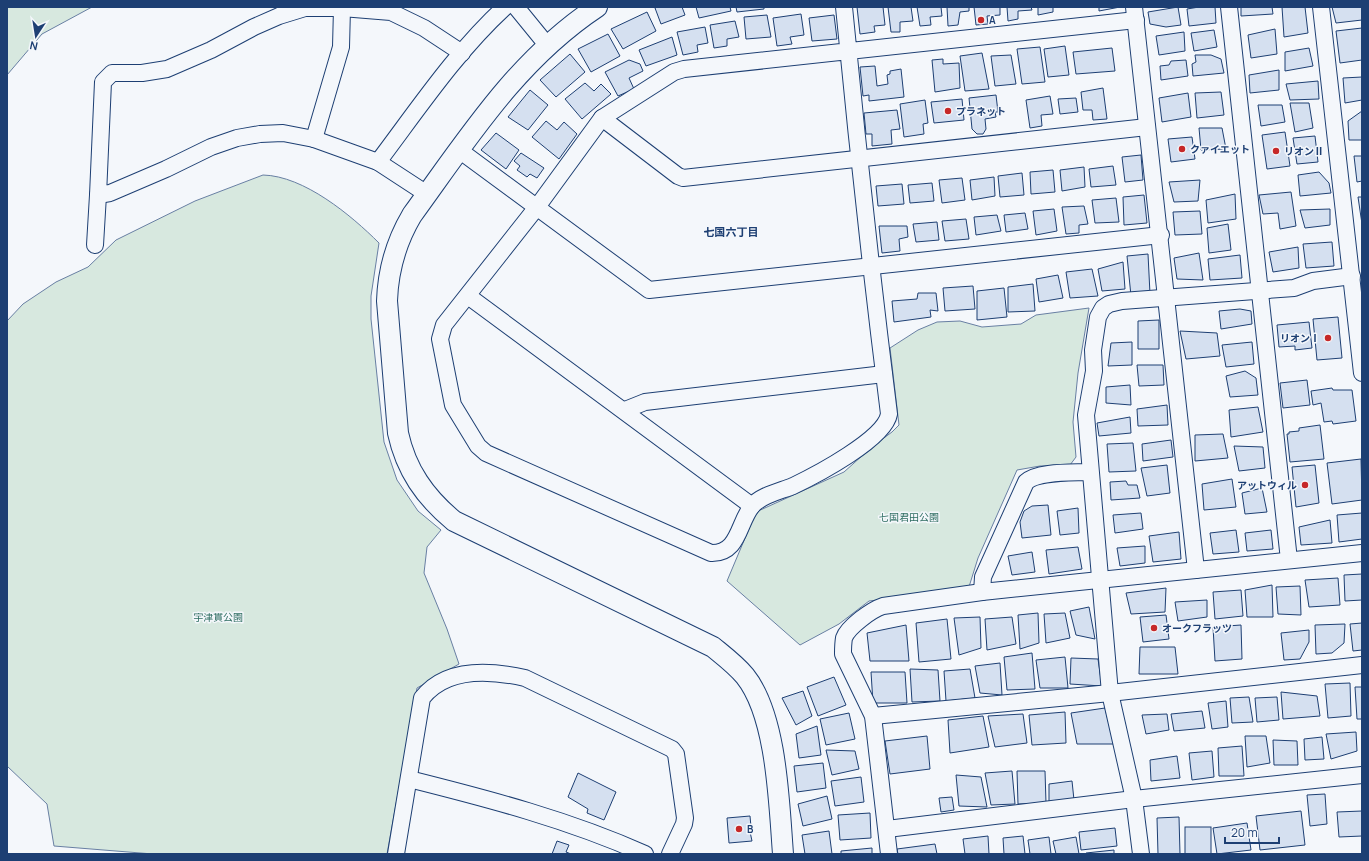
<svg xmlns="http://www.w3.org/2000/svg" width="1369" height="861" font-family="Manrope,'Noto Sans JP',sans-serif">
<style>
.green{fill:#d7e8df;stroke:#687fa3}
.building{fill:#d5e0f0;stroke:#1d3f73}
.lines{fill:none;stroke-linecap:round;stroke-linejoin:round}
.minor-casing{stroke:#1d3f73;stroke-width:18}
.tertiary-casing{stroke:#1d3f73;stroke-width:22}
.minor{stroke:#f4f7fb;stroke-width:16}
.tertiary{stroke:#f4f7fb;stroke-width:20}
.poi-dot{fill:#c62828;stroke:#f4f7fb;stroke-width:1.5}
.labels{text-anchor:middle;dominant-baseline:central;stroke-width:3;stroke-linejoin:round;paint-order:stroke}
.poi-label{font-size:10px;font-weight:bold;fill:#1d3f73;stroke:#f4f7fb;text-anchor:start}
.park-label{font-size:10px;fill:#2c6c60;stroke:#f4f7fb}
.neighbourhood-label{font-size:11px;font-weight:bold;fill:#1d3f73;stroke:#f4f7fb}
</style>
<rect width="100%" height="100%" fill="#f4f7fb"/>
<g class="green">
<polygon points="7,7 92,7 42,34 7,75"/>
<path d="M 263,175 C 304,176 351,215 379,243 L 371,296 L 371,319 L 384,442 L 397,480 L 418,511 L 441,530 L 427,547 L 424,573 L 447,629 L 459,664 L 417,688 L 387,854 L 153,854 L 54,846 L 47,804 L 7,766 L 7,321 L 23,304 L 56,282 L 88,267 L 116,240 L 195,201 Z"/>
<polygon points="1089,308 1078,373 1073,422 1076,457 1070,465 1040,466 1017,470 978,558 968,590 869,601 839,624 800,645 727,581 756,512 844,472 873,446 892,432 899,425 890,348 918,330 937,322 960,321 982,327 1021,324 1036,315"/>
</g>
<g class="building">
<polygon points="658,7 682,7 685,15 661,24 655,8"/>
<polygon points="696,7 730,7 731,11 699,18"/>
<polygon points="736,7 764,7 764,9 737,12"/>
<polygon points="857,7 883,7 885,25 874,26 875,32 860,34"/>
<polygon points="888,7 911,7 913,21 900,22 900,32 891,32"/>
<polygon points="917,7 941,7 942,16 930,17 931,25 920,26"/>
<polygon points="947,7 969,7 969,11 960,12 958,25 948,26"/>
<polygon points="974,7 1000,7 1000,15 987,16 988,24 976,25"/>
<polygon points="1007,7 1031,7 1032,10 1018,11 1018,19 1008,21"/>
<polygon points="1038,7 1053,7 1053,12 1038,15"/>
<polygon points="1099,7 1120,7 1099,11"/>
<polygon points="1178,7 1181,25 1166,27 1150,24 1148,12"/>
<polygon points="1199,7 1215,7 1216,23 1189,26 1187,9"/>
<polygon points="1241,7 1272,7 1273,14 1241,16"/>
<polygon points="1282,7 1305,7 1308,33 1284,37"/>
<polygon points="1332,7 1362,7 1362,20 1336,23"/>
<polygon points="647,12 656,31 623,49 611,29"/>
<polygon points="801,14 804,35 790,37 792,44 777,46 773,18"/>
<polygon points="767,15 771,37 746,39 744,17"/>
<polygon points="834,15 837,39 812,41 809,18"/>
<polygon points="735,21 739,37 727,39 727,46 714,48 710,25"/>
<polygon points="705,27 708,43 697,45 698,52 683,55 677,32"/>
<polygon points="1362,28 1362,60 1340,63 1336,31"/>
<polygon points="1275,29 1277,54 1251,58 1248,35"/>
<polygon points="1214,30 1217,47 1194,51 1191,33"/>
<polygon points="1184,32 1185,51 1159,55 1156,36"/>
<polygon points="608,34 620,56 591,72 578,49"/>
<polygon points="672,37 677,55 646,66 639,50"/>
<polygon points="1065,46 1069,75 1048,77 1044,49"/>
<polygon points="1040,47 1045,82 1022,84 1017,49"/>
<polygon points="1112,48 1115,71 1076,74 1073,52"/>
<polygon points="1309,48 1313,66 1285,71 1285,52"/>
<polygon points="982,53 989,89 965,91 960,56"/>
<polygon points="570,54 585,72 556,97 540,80"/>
<polygon points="1011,55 1016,84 995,86 991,56"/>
<polygon points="1195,55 1211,55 1221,59 1224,73 1193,76 1192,64 1196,62"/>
<polygon points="943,59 943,64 959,63 960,88 935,92 932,60"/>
<polygon points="629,60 640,64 643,71 629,78 634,89 618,96 605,72"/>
<polygon points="1186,60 1188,76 1161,80 1160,66 1169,65 1171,61"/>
<polygon points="875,66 877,86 888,84 887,75 890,74 890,71 901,69 904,97 869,101 869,95 863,96 860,67"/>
<polygon points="1279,70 1279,90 1250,93 1249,75"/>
<polygon points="1362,77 1362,100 1345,103 1343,78"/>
<polygon points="1318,81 1319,99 1290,100 1286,84"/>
<polygon points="585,83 594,91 601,84 611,94 582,119 565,99"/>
<polygon points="1103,88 1107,119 1093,120 1092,110 1083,110 1081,92"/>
<polygon points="530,90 548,105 528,130 508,117"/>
<polygon points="1221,92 1224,115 1197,118 1195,93"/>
<polygon points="1188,93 1191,117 1162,122 1159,98"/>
<polygon points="996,95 998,112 995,112 996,117 985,119 986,129 983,134 977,134 972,129 969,98"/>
<polygon points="1050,96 1053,114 1041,115 1042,126 1030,128 1026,100"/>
<polygon points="1076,98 1078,112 1060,114 1058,99"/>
<polygon points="962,99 964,120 934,123 931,102"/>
<polygon points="925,100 928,123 923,124 924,134 904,137 900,104"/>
<polygon points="1290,103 1309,103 1313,128 1295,132"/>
<polygon points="1258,105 1282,105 1285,122 1261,126"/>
<polygon points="897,110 900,129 891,130 892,144 872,146 872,134 866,134 864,113"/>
<polygon points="1362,111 1362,140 1349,140 1348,121"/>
<polygon points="546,121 557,130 564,122 577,134 559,159 532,137"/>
<polygon points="1199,128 1222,128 1226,149 1201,150"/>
<polygon points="1285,132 1290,166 1267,169 1262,135"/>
<polygon points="496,133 519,150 506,169 481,150"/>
<polygon points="1315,136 1318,162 1297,164 1293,138"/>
<polygon points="1192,137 1195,159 1171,162 1168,139"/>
<polygon points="521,153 544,168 537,178 530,174 527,177 517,170 520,166 514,161"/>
<polygon points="1141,155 1143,180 1125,182 1122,157"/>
<polygon points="1354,156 1362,156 1362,181 1357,182"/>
<polygon points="1113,166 1116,185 1091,187 1089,169"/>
<polygon points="1084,167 1085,187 1062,191 1060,170"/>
<polygon points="1053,170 1055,192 1031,194 1030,172"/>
<polygon points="1319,172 1329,183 1331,193 1300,196 1298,175"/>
<polygon points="1022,173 1024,195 1000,197 998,176"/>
<polygon points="994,177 995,196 972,200 970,180"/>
<polygon points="962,178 965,200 942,203 939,180"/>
<polygon points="1200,180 1198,201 1174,202 1169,182"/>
<polygon points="932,183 934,201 910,203 908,185"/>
<polygon points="902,184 904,204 878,206 876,186"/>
<polygon points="1291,192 1296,226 1280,229 1278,213 1263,214 1259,195"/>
<polygon points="1235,194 1236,219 1208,223 1206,200"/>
<polygon points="1144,195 1147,223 1124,225 1123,197"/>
<polygon points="1358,197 1362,197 1362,224"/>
<polygon points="1116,198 1119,222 1095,223 1092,200"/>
<polygon points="1084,206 1088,224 1079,225 1079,233 1066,234 1062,207"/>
<polygon points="1054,209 1057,231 1036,235 1033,211"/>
<polygon points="1330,209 1330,225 1305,228 1300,210"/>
<polygon points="1200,211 1202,234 1175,235 1173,212"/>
<polygon points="1025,213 1028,229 1006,232 1004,215"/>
<polygon points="997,215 1001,231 976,235 974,217"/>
<polygon points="966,219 969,239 945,241 942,221"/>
<polygon points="937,222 939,240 916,242 913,224"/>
<polygon points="1228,224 1231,250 1209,253 1207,228"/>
<polygon points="879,226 907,226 908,237 899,239 900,251 882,253"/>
<polygon points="1332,242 1334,266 1306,268 1303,244"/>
<polygon points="1298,247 1299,268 1273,272 1269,252"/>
<polygon points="1199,253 1203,280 1177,279 1174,258"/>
<polygon points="1148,254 1150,294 1131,296 1127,256"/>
<polygon points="1240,255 1242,278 1210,280 1208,259"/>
<polygon points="1123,262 1125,289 1102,291 1098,269"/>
<polygon points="1092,269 1098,296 1070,298 1066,272"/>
<polygon points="1058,275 1063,298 1039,302 1036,279"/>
<polygon points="1033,284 1035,311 1008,312 1008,287"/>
<polygon points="973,286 975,309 945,311 943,288"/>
<polygon points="1004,288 1007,317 977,320 977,291"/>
<polygon points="918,293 936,293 938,311 930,310 931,317 894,322 892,301 917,299"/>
<polygon points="1240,309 1251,311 1252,324 1221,329 1219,311"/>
<polygon points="1338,317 1342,358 1317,360 1313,319"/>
<polygon points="1159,320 1159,349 1138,349 1138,321"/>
<polygon points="1309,322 1312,348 1295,350 1295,346 1279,347 1277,325"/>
<polygon points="1180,331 1217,333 1220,356 1186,359"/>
<polygon points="1132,342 1132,365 1108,366 1111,343"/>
<polygon points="1252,342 1254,364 1226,367 1222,345"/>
<polygon points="1137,365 1163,365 1164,385 1139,386"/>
<polygon points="1245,371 1256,378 1258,395 1230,397 1226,376"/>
<polygon points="1307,380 1310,405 1283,408 1280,383"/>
<polygon points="1130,385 1131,405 1106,403 1106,387"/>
<polygon points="1332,388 1333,390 1352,390 1356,421 1333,424 1332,421 1324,422 1321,403 1313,405 1311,391"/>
<polygon points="1167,405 1168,425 1138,426 1137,409"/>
<polygon points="1258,407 1263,432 1231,437 1229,410"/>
<polygon points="1130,417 1131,433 1099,436 1097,423"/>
<polygon points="1320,425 1324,459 1290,462 1287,434 1289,434 1289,432 1299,431 1299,428"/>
<polygon points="1223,434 1228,458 1195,461 1195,435"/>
<polygon points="1171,440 1173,457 1143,461 1142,444"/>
<polygon points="1133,443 1136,471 1109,472 1107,444"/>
<polygon points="1234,446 1263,447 1265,468 1239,471"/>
<polygon points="1361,459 1362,500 1332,504 1327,463"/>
<polygon points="1167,465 1170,493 1147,496 1141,468"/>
<polygon points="1315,465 1319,503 1296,507 1292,467"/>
<polygon points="1232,479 1236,507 1204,510 1202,484"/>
<polygon points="1126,481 1128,485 1137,485 1140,498 1111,500 1110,482"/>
<polygon points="1262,488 1267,512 1245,514 1242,493"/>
<polygon points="1048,505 1051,535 1022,538 1020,522 1024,511 1032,506"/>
<polygon points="1078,508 1079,533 1060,535 1057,511"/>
<polygon points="1141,513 1143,529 1115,533 1113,515"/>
<polygon points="1362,513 1362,539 1339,542 1337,515"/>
<polygon points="1330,520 1332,543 1301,545 1299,527"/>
<polygon points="1236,530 1239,552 1213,554 1210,533"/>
<polygon points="1271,530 1273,549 1247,551 1245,533"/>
<polygon points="1179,532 1181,559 1153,562 1149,536"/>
<polygon points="1145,546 1145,563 1120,566 1117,548"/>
<polygon points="1078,547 1082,569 1049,574 1046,550"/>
<polygon points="1032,552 1035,572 1012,575 1008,556"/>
<polygon points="1362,574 1362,600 1345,601 1344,575"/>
<polygon points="1338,578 1340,605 1309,607 1305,580"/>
<polygon points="1272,585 1273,617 1247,617 1245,590"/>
<polygon points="1300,586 1301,615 1278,614 1276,587"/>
<polygon points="1166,588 1165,612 1131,614 1126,593"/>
<polygon points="1241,590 1243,616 1215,619 1213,592"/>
<polygon points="1207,600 1207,617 1178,621 1175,602"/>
<polygon points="1089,607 1095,639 1076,635 1070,611"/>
<polygon points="1038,613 1039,643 1020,649 1018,615"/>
<polygon points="1065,613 1070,638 1046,643 1044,614"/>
<polygon points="1166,615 1169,639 1143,642 1140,617"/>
<polygon points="980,617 981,648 959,655 954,618"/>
<polygon points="1012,617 1016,644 987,650 985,619"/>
<polygon points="947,619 951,659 919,662 916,623"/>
<polygon points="1362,623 1362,650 1353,651 1350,624"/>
<polygon points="1345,624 1344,643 1332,653 1316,654 1315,625"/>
<polygon points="906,625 909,661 870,661 867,633"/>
<polygon points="1241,625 1242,659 1215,661 1213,627"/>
<polygon points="1309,630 1309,642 1300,659 1284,660 1281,633"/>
<polygon points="1140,647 1175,647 1178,674 1139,674"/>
<polygon points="1032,653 1035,689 1007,690 1004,657"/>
<polygon points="1065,657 1068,688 1040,688 1036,660"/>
<polygon points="1071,658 1098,659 1102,686 1070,684"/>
<polygon points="1000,663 1002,695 980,693 975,666"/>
<polygon points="910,669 938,670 940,701 912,702"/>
<polygon points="970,669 975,698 946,701 944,671"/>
<polygon points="871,672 905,672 907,703 873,703"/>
<polygon points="834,677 846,705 818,716 807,687"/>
<polygon points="1350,683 1351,716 1328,718 1325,684"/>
<polygon points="1355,687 1362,687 1362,719 1357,719"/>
<polygon points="803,691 812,716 796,725 782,698"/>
<polygon points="1281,692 1317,696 1320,716 1283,719"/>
<polygon points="1249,697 1253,722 1232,723 1230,698"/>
<polygon points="1277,697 1279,720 1257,722 1255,698"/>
<polygon points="1226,701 1228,727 1212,729 1208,703"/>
<polygon points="1105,708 1114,744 1077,744 1071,713"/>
<polygon points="1202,711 1205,728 1174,731 1171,714"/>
<polygon points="1065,712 1066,743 1032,745 1029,715"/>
<polygon points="849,713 855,739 826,745 820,719"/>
<polygon points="1023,714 1027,743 995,747 988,716"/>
<polygon points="1167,714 1169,730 1146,734 1142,715"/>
<polygon points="983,716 989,747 950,753 948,720"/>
<polygon points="817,726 821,755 799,758 796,734"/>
<polygon points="1356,732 1357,751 1331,759 1326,734"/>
<polygon points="927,736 930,769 890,774 885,741"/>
<polygon points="1245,736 1266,736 1270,763 1247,767"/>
<polygon points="1322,737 1324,759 1305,760 1304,739"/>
<polygon points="1273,740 1297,741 1298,765 1274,765"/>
<polygon points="1242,746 1244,776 1219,776 1218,748"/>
<polygon points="826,750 855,751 859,769 832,775"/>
<polygon points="1212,751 1214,777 1192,780 1189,753"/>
<polygon points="1177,756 1180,778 1151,781 1150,760"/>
<polygon points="823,763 826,788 797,792 794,766"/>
<polygon points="1012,771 1015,804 991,805 985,773"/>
<polygon points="1017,771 1045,771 1046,803 1018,804"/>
<polygon points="578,773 616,792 604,820 587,813 588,809 568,797"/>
<polygon points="956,775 981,777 987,807 959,806"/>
<polygon points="861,777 864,802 835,806 831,781"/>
<polygon points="1072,781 1074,800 1049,803 1049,784"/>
<polygon points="1325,794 1327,824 1310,826 1307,795"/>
<polygon points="827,796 832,819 803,826 798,804"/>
<polygon points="952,797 954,810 941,812 939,798"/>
<polygon points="1301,811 1305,845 1260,850 1256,816"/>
<polygon points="1362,811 1362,836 1339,837 1337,812"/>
<polygon points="870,813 871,838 840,840 838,815"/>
<polygon points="750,816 751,827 749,827 752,841 729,843 727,818"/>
<polygon points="1179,817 1180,854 1158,854 1157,818"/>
<polygon points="1247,823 1251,850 1217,854 1213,828"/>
<rect x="1185" y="827" width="26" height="27"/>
<polygon points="1115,828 1117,846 1081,850 1079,832"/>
<polygon points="829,831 832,854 805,854 802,835"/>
<polygon points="988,836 989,854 965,854 963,839"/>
<polygon points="1023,836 1025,854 1004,854 1003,838"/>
<polygon points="1049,837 1051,854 1030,854 1028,840"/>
<polygon points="1076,837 1079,854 1056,854 1053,841"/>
<polygon points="557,841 569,845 566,852 571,854 552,854"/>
<polygon points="935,844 937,854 898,854 897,849"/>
<polygon points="872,848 872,854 841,854 841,851"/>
<polygon points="1114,850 1114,854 1086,854 1086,853"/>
</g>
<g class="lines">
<g class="minor-casing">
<g id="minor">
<polyline points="516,7 547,45"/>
<path d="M 844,7 C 857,143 872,279 889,414 C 885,439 816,475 793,486 C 781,491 761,495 752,506 C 738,523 739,554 711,553 L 486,453 L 478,446 L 453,405 L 440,339 L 444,325 L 537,207 L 602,118 L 674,72 L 684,69 L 1136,20"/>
<polyline points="1134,7 1196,570"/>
<polyline points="1229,7 1289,560"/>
<polyline points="1321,7 1362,373"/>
<polyline points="602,118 678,176 683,178 1147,127"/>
<polyline points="314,139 341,47 342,8"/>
<polyline points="459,150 649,290 1161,235"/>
<path d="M 378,162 C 418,109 456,52 505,7"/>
<polyline points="427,194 378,162 314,139 283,133 260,134 237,138 211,147 166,169 110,193 98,195 103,82 112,73 142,73 167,69 211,50 254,27 279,16 305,8 342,8 391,12 424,28 462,53"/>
<polyline points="95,245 98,195"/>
<polyline points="468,296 752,506"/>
<polyline points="625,410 645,402 884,374"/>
<path d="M 982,592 L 983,577 L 1026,482 C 1038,471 1073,473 1090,472"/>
<polyline points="873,716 1110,693 1362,665"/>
<path d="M 409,779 C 489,799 569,820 645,854"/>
<polyline points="887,829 1134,799 1362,775"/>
<path d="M 396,854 L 422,698 C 446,667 490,670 525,678 L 672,749 L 676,754 L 685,818 L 684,824 L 670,854"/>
<path d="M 889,854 L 873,716 L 843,654 C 843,649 843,644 844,638 C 848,627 871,610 883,606 L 982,592 L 1362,553"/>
<polyline points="1141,854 1134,799 1110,693 1086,415 1094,371 1093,350 1098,317 1103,308 1109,304 1122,301 1294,288 1313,281 1352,276"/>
</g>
</g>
<g class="tertiary-casing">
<path id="tertiary" d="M 597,7 C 517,60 468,138 412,215 C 396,242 388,270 387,301 L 398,433 C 406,470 425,497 454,521 L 713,647 C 724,656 736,665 745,676 C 777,716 779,803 783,854"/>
</g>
<use href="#minor" class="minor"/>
<use href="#tertiary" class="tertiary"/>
</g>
<g class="poi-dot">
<circle cx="981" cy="20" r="4"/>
<circle cx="948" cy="111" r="4"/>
<circle cx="1182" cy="149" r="4"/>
<circle cx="1276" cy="151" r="4"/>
<circle cx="1328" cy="338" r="4"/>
<circle cx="1305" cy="485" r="4"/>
<circle cx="1154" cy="628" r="4"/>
<circle cx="739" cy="829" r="4"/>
</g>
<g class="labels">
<g class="poi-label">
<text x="989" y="20">A</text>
<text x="956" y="111">プラネット</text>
<text x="1190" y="149">クァイエット</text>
<text x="1284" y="151">リオンⅡ</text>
<text x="1320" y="338" text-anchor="end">リオンⅠ</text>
<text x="1297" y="485" text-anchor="end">アットウィル</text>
<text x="1162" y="628">オークフラッツ</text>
<text x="747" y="829">B</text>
</g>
<g class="park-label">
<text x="909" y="517">七国君田公園</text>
<text x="218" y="617">宇津貫公園</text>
</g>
<g class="neighbourhood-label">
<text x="731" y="231">七国六丁目</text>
</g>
</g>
<rect width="1369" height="861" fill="none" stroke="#1d3f73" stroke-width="16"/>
<g transform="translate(36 36) rotate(192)" stroke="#f4f7fb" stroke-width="3" paint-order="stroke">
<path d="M0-3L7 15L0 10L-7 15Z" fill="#1d3f73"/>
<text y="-6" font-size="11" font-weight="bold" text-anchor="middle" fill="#1d3f73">N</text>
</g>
<path d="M1225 837v6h54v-6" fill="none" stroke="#1d3f73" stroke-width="2"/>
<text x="1231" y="837" font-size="12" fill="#1d3f73" stroke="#f4f7fb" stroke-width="3" paint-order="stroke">20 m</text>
</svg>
